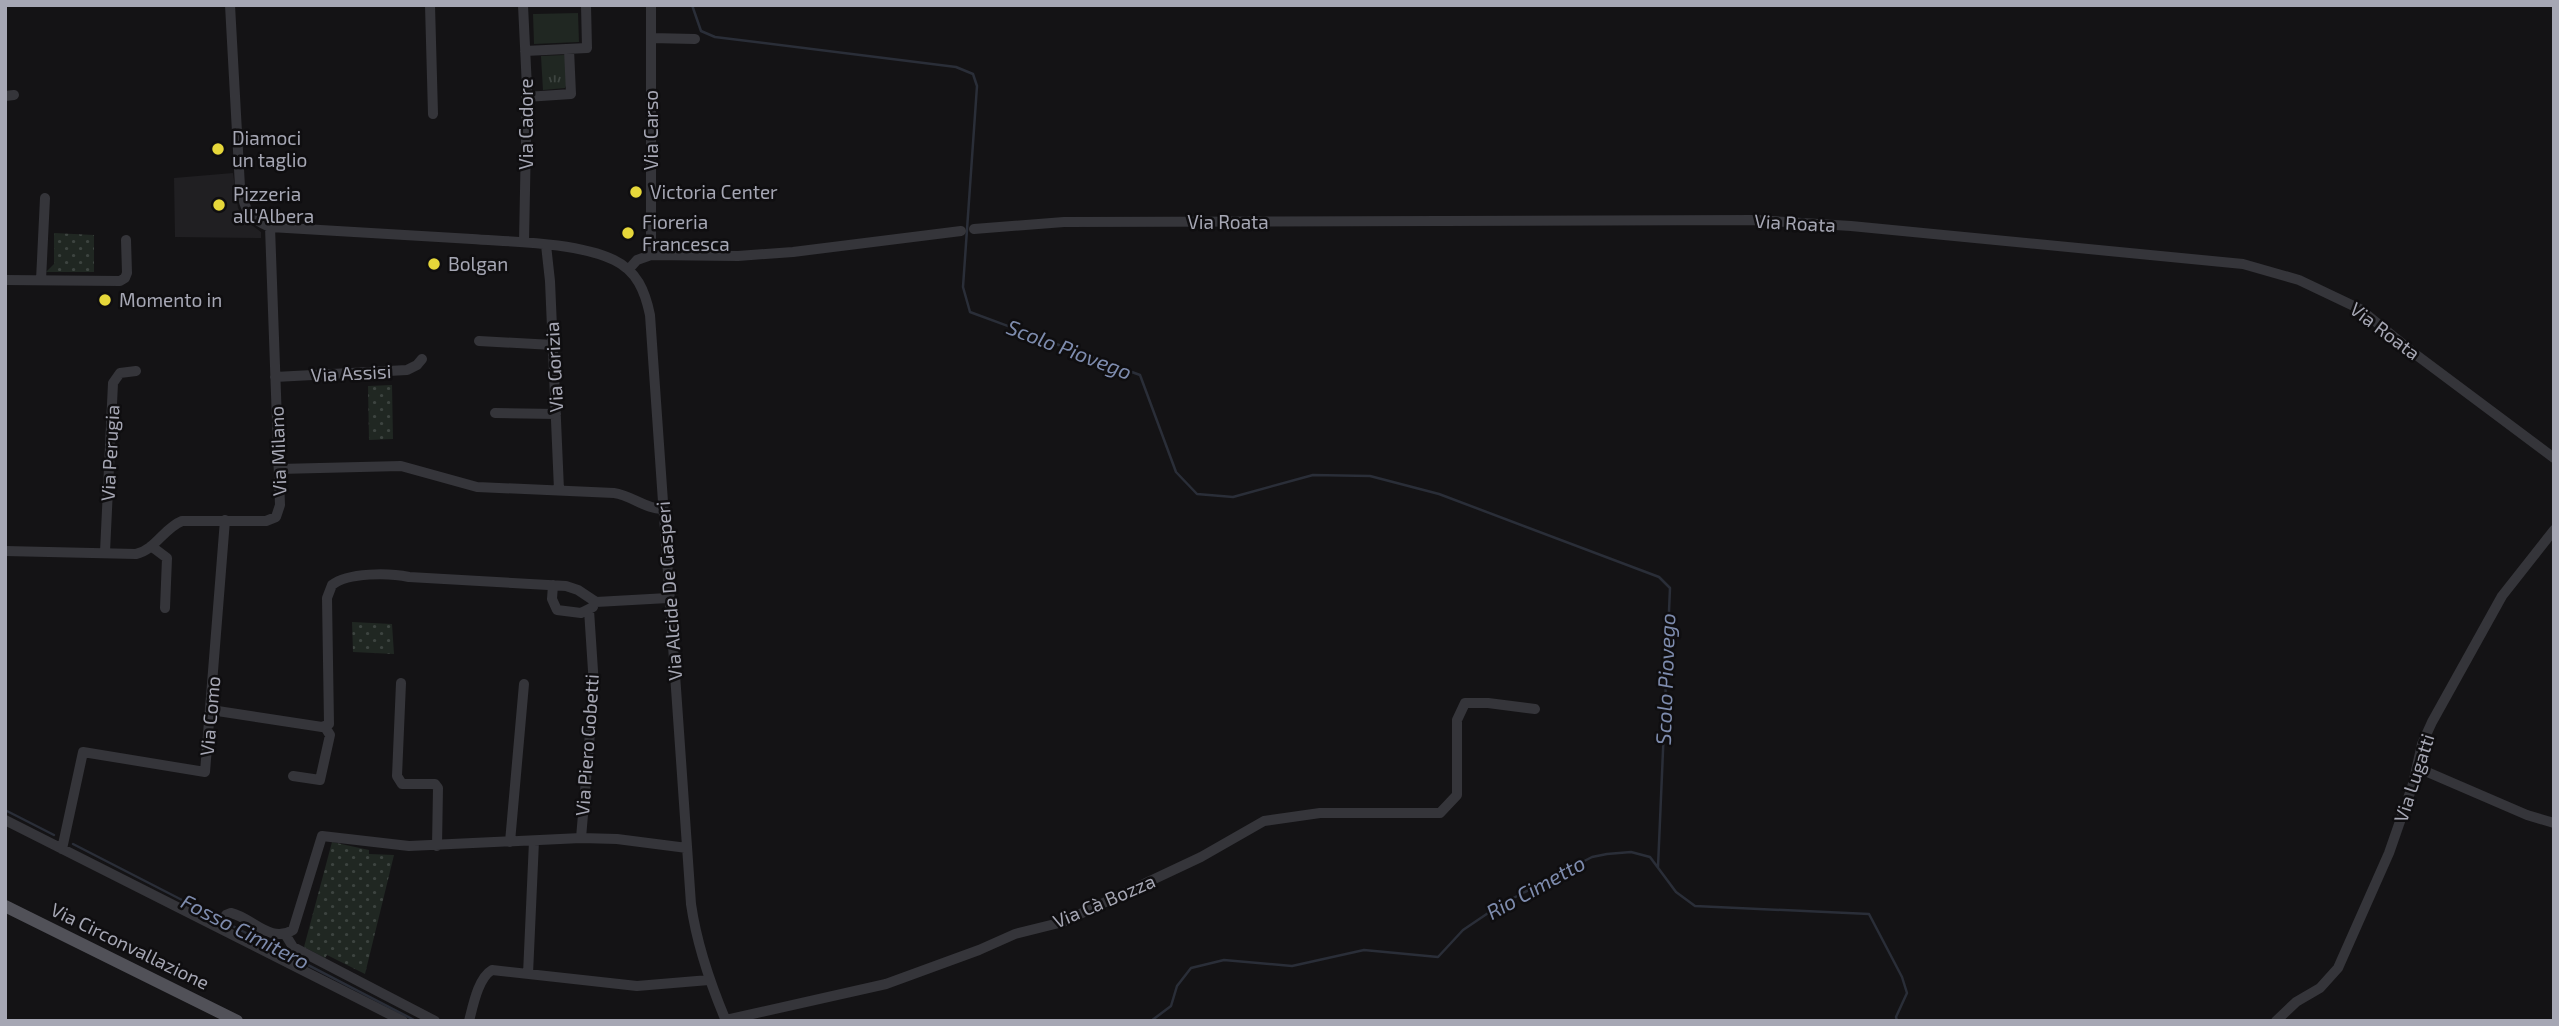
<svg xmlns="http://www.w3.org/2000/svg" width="2559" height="1026" viewBox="0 0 2559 1026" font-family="'Exo 2',sans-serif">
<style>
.built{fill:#201f22}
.grass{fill:url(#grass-tufts)}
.park{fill:url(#park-dots)}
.pitch{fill:#202722}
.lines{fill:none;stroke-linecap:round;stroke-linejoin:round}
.stream{stroke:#2a2e38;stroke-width:2.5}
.minor{stroke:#35353a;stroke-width:10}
.major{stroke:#515158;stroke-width:12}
.poi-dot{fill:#e6d73a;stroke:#0f0e10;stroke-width:2.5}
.labels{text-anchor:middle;stroke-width:5;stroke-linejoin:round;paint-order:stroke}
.street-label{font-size:19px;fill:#a6a7b4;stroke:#0f0e10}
.poi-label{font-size:19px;fill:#a6a7b4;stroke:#0f0e10;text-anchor:start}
.water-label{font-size:21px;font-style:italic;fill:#7e8cae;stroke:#0f0e10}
</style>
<defs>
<pattern id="grass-tufts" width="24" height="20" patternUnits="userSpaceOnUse" patternTransform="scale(1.75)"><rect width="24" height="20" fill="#202722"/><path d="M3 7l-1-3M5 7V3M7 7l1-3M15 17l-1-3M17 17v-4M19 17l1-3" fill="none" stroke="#3d4440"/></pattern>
<pattern id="park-dots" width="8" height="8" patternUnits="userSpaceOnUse" patternTransform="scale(1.75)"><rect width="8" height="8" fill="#202722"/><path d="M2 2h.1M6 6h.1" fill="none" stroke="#3d4440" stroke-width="1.8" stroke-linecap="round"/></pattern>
</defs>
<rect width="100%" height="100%" fill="#141315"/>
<path class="built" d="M233,173L238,208L245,220L261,232V238L175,237L174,178Z"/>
<path class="grass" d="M565,55L567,83L565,88L543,90L541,56Z"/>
<path class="park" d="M54,233L94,235V272H46L54,264Z
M392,385L393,439L369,440L368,386Z
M352,622L392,624L394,654L353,652Z
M332,842L369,850V854L394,855L365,974L327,955L325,958L304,947Z"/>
<path class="pitch" d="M578,13L579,42L534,44L533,14Z"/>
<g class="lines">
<path class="stream" d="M692,5L701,31L715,37L956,67L973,74L977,86L963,287L970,312L1140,375L1176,472L1197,494L1233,497L1313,475L1370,476L1439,494L1659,577L1670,588L1658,867
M5,810L54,835
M73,844L219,919
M225,922L416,1021
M1151,1021L1171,1006L1177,986L1191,968L1224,960L1292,966L1364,950L1438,957L1463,930L1500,905L1592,857L1607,854L1631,852L1650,857L1676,892L1695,906L1869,914L1902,977L1907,993L1896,1017L1897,1021"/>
<path class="minor" d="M230,5L240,187C245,210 248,218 270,227C337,231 405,235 472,239C513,242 576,242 614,260C637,271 645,291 650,315L691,904C697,946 710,983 726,1021
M430,5L433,114
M523,5L527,88L524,242
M651,5V255
M651,38L695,39
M525,51L587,48L586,5
M5,96L14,95
M526,97L571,94L569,49
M974,229L1064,222L1755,220L1851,226L2243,264L2299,280L2360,309L2415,354L2554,458
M546,245L550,281L559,490
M629,269L637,260L651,255L738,256L793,252L961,231
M5,280L120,281L125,278L127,273L126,240
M41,280L45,198
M479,341L553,345
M275,377L407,370L417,365L422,359
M495,413L556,414
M279,469L401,466L477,487L614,493C631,495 647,510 663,509
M151,546L167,558L165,608
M5,551L136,554C155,550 164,528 182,521H266L276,517L280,505L270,227
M105,552L113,383L120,373L136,371
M553,585L552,599L557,610L581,613L593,607
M401,683L397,776L402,784H435L438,788L437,846
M211,710L322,727L329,724L327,598L332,585C348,572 390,573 409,577L566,586L578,590L596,602L668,598
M2418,768L2527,815L2554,823
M293,776L320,780L330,735L325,727
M5,820L403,1021
M581,838L594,686L589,610
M510,842L524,684
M62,849L83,752L205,772L225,520
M218,925L226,915L231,913C253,918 270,944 293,930L322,836L409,846L581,838L617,839L687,848
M285,934L293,947L435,1021
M528,974L534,841
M726,1020L886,984L979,950L1015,934L1063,922L1201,857L1264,821L1320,813H1440L1457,795V720L1465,703H1488L1535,709
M469,1021C473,1006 478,978 492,970L637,986L709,980
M2276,1021L2296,1002L2320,988L2338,968L2389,853L2413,784L2422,744L2432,722L2502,596L2554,530"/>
<path class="major" d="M5,906L237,1021"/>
</g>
<g class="poi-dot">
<circle cx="218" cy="149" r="7"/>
<circle cx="636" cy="192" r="7"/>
<circle cx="219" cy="205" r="7"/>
<circle cx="628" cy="233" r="7"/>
<circle cx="434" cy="264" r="7"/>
<circle cx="105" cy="300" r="7"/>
</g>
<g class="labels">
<g class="street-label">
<text transform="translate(526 124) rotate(-90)" y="7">Via Cadore</text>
<text transform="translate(651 130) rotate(-90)" y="7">Via Carso</text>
<text x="1228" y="229">Via Roata</text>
<text transform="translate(1795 223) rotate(3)" y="7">Via Roata</text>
<text transform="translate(2385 331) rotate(37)" y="7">Via Roata</text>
<text transform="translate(554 367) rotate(-93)" y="7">Via Gorizia</text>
<text transform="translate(351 373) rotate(-3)" y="7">Via Assisi</text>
<text transform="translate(278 451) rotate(-92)" y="7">Via Milano</text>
<text transform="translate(110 453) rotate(-87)" y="7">Via Perugia</text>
<text transform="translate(669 591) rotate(-94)" y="7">Via Alcide De Gasperi</text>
<text transform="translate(210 716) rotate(-85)" y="7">Via Como</text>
<text transform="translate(587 745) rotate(-86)" y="7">Via Piero Gobetti</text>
<text transform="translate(2414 778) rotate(-72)" y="7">Via Lugatti</text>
<text transform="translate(1104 901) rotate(-23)" y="7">Via Cà Bozza</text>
<text transform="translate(130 946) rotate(26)" y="7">Via Circonvallazione</text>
</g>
<g class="poi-label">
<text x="232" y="145">Diamoci<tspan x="232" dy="22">un taglio</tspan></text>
<text x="650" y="199">Victoria Center</text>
<text x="233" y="201">Pizzeria<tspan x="233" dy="22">all'Albera</tspan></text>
<text x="642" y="229">Fioreria<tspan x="642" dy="22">Francesca</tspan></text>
<text x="448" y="271">Bolgan</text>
<text x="119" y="307">Momento in</text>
</g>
<g class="water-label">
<text transform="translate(1069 350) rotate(21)" y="7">Scolo Piovego</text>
<text transform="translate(1666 679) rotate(-88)" y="7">Scolo Piovego</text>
<text transform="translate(1536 888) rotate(-29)" y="7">Rio Cimetto</text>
<text transform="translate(245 932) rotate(27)" y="7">Fosso Cimitero</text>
</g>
</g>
<rect width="2559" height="1026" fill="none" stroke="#a6a7b4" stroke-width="14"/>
</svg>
